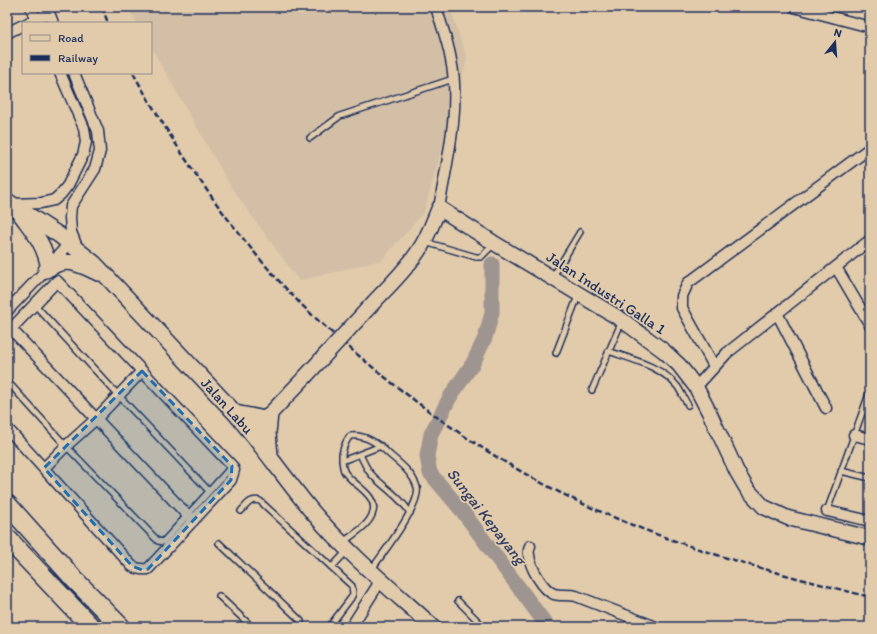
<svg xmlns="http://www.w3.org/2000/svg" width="877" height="634" viewBox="0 0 877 634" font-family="Itim,sans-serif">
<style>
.built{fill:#d2bfa5}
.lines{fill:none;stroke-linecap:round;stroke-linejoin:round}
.river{stroke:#9e9591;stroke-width:15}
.lane-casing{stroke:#1b2f5e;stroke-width:8}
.street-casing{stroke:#1b2f5e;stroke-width:13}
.secondary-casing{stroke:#1b2f5e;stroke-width:17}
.primary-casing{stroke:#1b2f5e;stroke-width:18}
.highway-casing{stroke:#1b2f5e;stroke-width:21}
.lane{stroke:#e1cbab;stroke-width:5}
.street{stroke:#e1cbab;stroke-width:10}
.secondary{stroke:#e1cbab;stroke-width:14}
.primary{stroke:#e1cbab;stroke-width:15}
.highway{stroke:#e1cbab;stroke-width:18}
.rail{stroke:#1b2f5e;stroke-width:2.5;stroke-dasharray:6 3;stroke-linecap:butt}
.secondary-bridge-casing{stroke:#1b2f5e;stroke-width:17;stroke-linecap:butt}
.secondary-bridge{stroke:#e1cbab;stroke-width:14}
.marked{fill:#1f6fb2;fill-opacity:0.2;stroke:#1f6fb2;stroke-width:3;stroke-dasharray:8 5;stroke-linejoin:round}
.labels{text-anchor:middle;stroke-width:3.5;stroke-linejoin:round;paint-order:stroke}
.street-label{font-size:15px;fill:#1b2f5e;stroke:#e1cbab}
.water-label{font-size:16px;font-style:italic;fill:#2f3e66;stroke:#e1cbab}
</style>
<rect width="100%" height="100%" fill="#e1cbab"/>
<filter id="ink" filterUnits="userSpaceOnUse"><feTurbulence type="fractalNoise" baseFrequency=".025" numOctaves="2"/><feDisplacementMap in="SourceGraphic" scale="8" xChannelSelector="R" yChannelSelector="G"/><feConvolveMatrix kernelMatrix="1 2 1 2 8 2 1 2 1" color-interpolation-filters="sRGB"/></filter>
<g filter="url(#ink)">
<path class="built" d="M128,7H450L467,59L424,212L382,260L299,281L231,187L151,47V23H137Z"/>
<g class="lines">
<path class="river" d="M492,264V313L485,338L473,363L450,397L431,434L427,456L430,473L463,512L548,627"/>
<g class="lane-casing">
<path id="lane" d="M310,138L340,116L453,79
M425,242L476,257H481L494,244
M552,278L580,232
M35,305L119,396L209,491
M608,351C631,359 661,366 677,386C681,391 684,399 688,405
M556,353L578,296
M7,381L66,446L158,541L163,542L232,466
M592,390L622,321
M360,454C363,461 366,468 371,474C384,488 400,496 410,513
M342,461L381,446
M841,471L870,478
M241,511C247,505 250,498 260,501L352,586L353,594L351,598L329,627
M827,511L870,391
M219,543L301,621L300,627
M342,543C352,535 367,527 372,515C381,495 351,485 344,471C342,466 342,460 342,455C343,448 345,442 350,436C365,434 380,445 390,455C401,464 413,474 417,487C422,504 382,554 372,569
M332,567L347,551
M219,596L252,627
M458,601L484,627"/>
</g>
<g class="street-casing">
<path id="street" d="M31,7L37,23
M47,7L53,23
M436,7C441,24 448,42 451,60C461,108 447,160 439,208
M794,7L870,27
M28,23L49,12
M7,33L23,25
M74,73L98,131L100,151L95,169L71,206L70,217L71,232L77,247
M12,204L41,203L54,200L61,194L68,185L83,155L86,142L84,128L60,73
M836,267L870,325
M7,311L49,267L69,243
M777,313L826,408
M714,366L682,308V296L688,283L870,148
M696,387L727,353L870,240
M7,428L132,566C137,569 141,570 148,569L231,480L234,470L232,466L57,281L11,329L193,521
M854,435L870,439
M44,468L66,446L97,418L142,371
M827,511L870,521
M530,546C529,549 528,552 529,555C530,567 543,590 554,594C560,596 569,594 576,596L656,627
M351,627L381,580"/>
</g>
<g class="secondary-casing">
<path id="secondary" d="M374,302C390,285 407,269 419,250C428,237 433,222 439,208L494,243L622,320L664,351L679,365L696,387L709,412L737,472L747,489L764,507L788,518L870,538
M252,433L305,377"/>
</g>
<g class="primary-casing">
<path id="primary" d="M7,201L59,235L94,263L235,413C261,444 284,477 310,509C347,553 391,589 433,627
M19,212C34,233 43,241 49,267
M46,270C50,268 56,264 61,263C73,260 87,268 98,273
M235,413L265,419
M270,414L268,433L270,456"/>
</g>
<g class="highway-casing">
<path id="highway" d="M7,504L75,580L121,627
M7,538L91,627"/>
</g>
<use href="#lane" class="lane"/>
<use href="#street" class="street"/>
<use href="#secondary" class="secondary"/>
<use href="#primary" class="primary"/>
<use href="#highway" class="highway"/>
<path class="rail" d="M102,7L108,23
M133,73C178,152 229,228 291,294C314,318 339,339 364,360C438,422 517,476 606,514C691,551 780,574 870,597"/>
<g class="secondary-bridge-casing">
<path id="secondary-bridge" d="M305,377L374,302"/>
</g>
<use href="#secondary-bridge" class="secondary-bridge"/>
</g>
</g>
<path class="marked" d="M142,371L232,466L231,480L148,569L142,570L132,566L44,468Z"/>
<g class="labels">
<g class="street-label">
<text transform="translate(606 293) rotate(33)" y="5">Jalan Industri Galla 1</text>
<text transform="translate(227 406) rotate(48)" y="5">Jalan Labu</text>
</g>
<g class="water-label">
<text transform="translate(487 516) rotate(52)" y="6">Sungai Kepayang</text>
</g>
</g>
<rect width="877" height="634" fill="none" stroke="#e1cbab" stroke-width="24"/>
<rect x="12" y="12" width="853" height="610" fill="none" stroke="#1b2f5e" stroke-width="1.5" filter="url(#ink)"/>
<rect x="22" y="22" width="130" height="52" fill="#e1cbab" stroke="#928d8c"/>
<rect x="30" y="35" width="20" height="6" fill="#e1cbab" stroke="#928d8c"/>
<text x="58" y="42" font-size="12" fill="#1b2f5e">Road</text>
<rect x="30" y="55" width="20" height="6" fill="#1b2f5e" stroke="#928d8c"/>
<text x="58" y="62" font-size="12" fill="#1b2f5e">Railway</text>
<g transform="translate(835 42) rotate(17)" stroke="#e1cbab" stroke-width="3" paint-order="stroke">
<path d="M0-3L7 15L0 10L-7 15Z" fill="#1b2f5e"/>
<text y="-6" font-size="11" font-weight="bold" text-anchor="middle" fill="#1b2f5e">N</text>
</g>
</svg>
